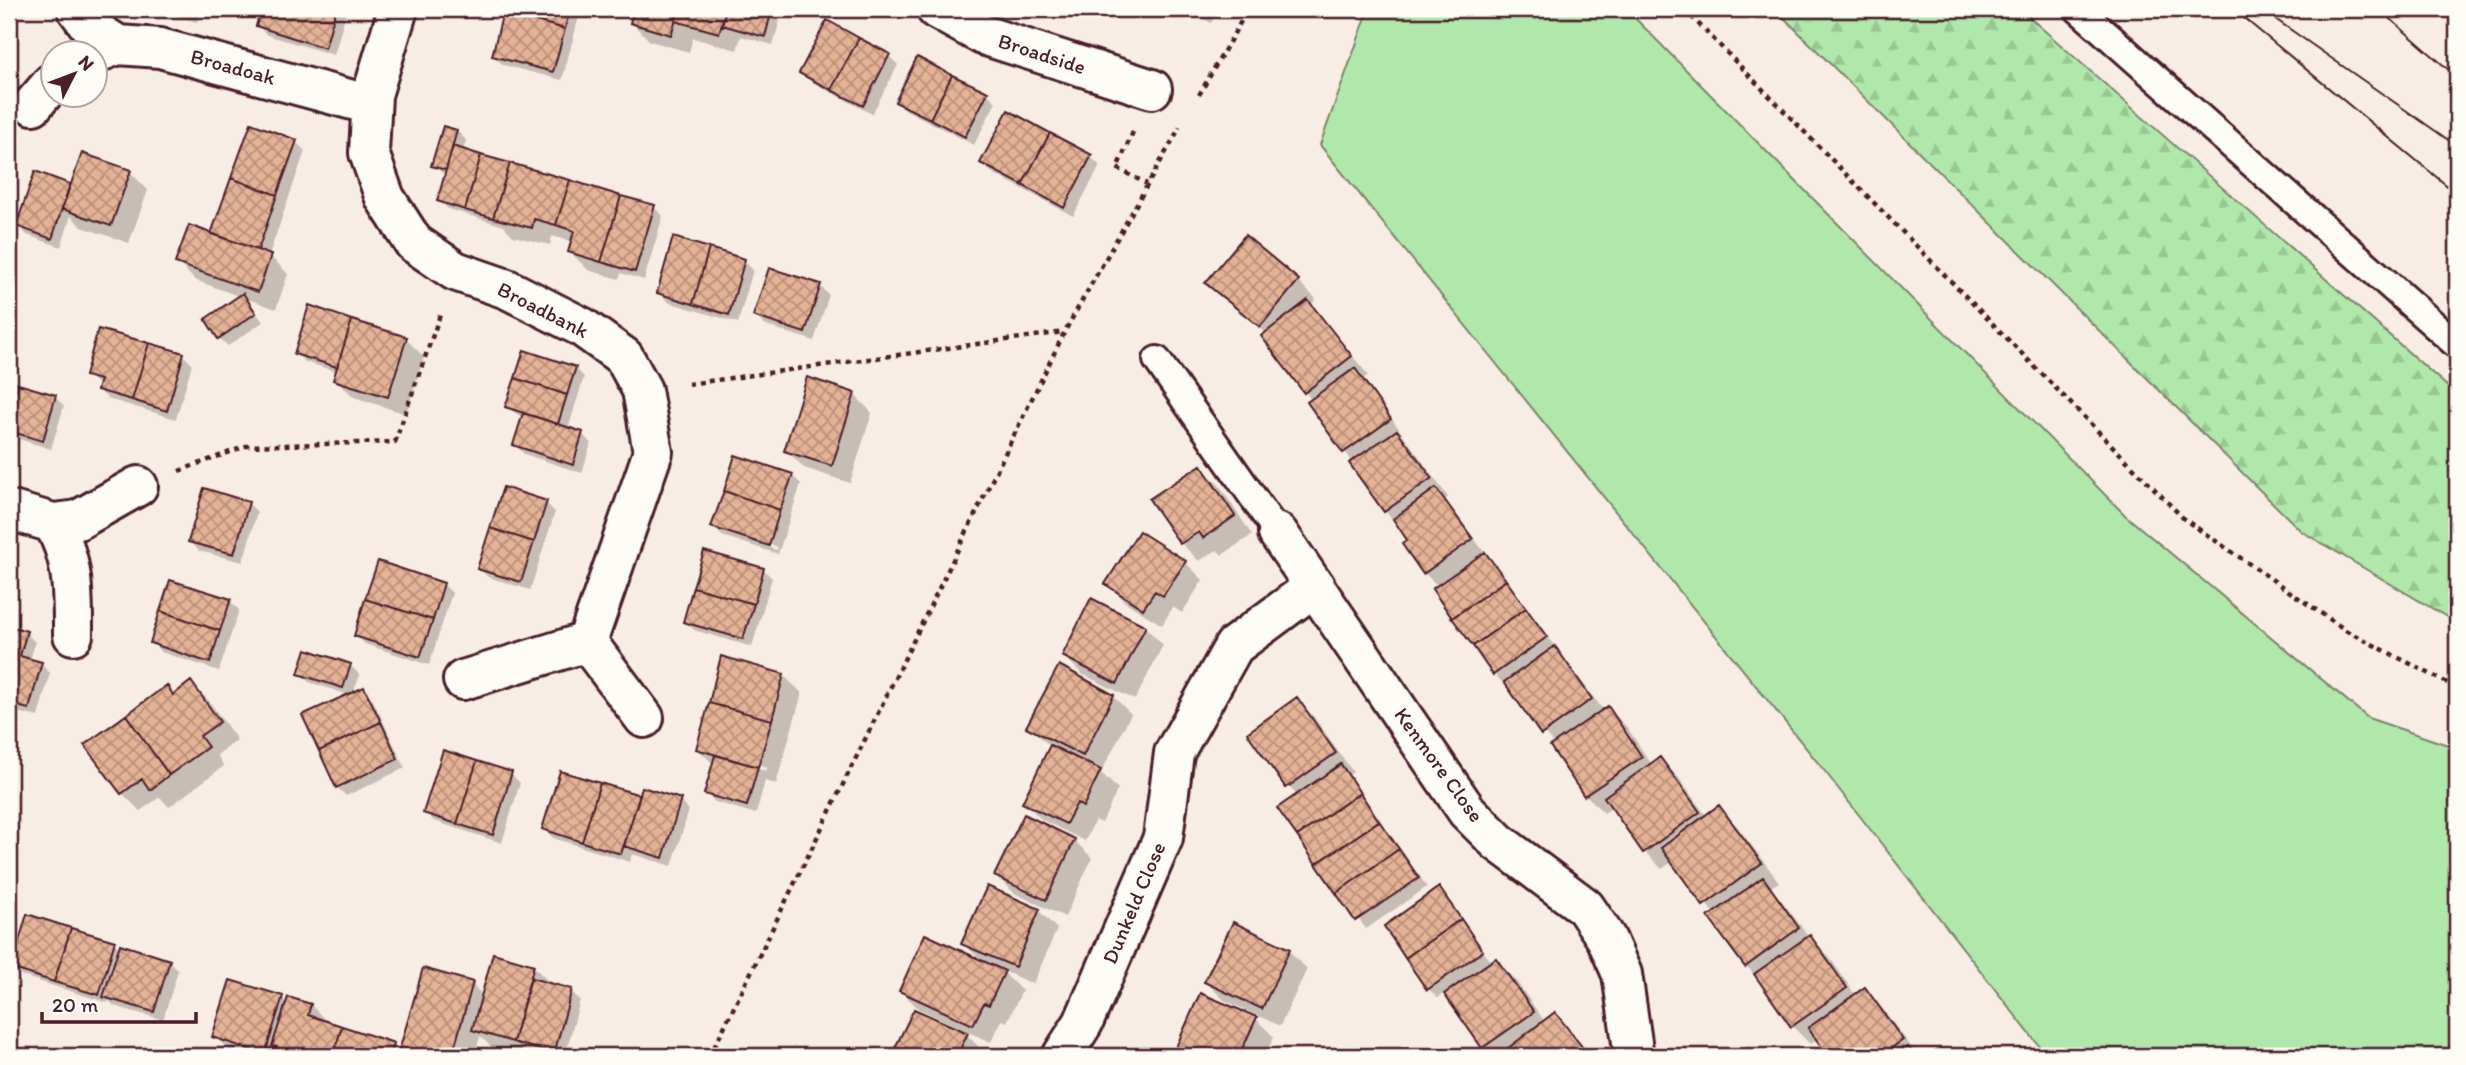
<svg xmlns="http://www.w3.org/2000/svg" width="2466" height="1065" viewBox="0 0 2466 1065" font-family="Itim,sans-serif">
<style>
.grass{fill:#b0e8ac;stroke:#7d846c;stroke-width:2}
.forest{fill:url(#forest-firs);stroke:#7d846c;stroke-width:2}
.shadow{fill:#0003;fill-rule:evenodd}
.building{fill:url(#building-cross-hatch);stroke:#4a1f2b;stroke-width:2}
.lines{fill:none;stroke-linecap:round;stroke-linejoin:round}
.lane-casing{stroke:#4a1f2b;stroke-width:32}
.street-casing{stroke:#4a1f2b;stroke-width:44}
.path{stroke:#4a1f2b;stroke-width:4.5;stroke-dasharray:5 5;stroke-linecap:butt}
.lane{stroke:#fdfcf7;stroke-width:26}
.street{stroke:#fdfcf7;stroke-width:38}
.tram{stroke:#4a1f2b;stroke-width:2}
.labels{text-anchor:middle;stroke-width:7;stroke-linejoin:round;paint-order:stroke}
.street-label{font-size:21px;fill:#4a1f2b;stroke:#fdfcf7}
</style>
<defs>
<pattern id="forest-firs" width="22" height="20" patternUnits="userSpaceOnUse" patternTransform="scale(1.75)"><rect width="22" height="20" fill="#b0e8ac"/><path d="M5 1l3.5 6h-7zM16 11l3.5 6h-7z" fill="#99c794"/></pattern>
<pattern id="building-cross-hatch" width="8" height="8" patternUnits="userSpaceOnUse" patternTransform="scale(1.75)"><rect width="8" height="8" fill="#e4b296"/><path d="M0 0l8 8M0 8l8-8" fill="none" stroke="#bb907b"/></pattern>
</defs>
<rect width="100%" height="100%" fill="#f8ede4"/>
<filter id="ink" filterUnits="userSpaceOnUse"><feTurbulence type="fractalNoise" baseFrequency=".0143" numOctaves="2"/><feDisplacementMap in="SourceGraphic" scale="14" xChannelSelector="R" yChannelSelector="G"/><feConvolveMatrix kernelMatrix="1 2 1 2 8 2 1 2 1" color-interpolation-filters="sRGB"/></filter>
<g filter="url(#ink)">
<path class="grass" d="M1369,9H1626L2126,516L2368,718L2457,748V1056H2047L1827,774L1320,145Z"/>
<path class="forest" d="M1775,9H2020L2457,395V623L2301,531Z"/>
<path class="shadow" d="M161,9H201L197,22L165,13Z
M263,9H347L334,55L267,35L258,26Z
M506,9H581L562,80L503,65L494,56Z
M636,9H783L773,45L741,36L737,50L693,38L689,52L650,41L632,23Z
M1185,9H1219L1211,23Z
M828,23L889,56L898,65L872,114L810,81L801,72Z
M987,93L996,102L974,145L906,110L897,101Z
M1009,113L1091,157L1100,166L1073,216L991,172L982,163Z
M457,131L466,140L463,151L654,207L663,216L644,280L621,273L619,279L588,270L570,252L573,242L552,236L550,245L513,236L504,226L448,209L439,200L446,176L433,165Z
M296,142L305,151L269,255L288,274L276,309L245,298L263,322L228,346L219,338L241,297L195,280L177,262L212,236Z
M130,172L148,190L129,243L82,227L71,216L61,247L27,235L18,226L69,185Z
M744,261L753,270L738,323L668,302L659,292Z
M9,266L13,270L9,282Z
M1298,281L1316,299L1311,305L1368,375L1363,379L1448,497L1445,500L1604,711L1608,708L1626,726L1652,765L1660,759L1678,777L1707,817L1719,808L1737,826L1779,882L1771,887L1810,938L1828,955L1856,996L1864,990L1882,1008L1918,1056H1830L1818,1039L1810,1044L1792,1026L1762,982L1746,966L1714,914L1673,861L1662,869L1644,851L1613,807L1604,813L1586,795L1554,745L1506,681L1503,683L1494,674L1439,587L1424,573L1410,540L1385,511L1267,334L1208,283Z
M820,286L829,295L814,341L764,325L755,316Z
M311,308L406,339L424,357L406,414L354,397L335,379L338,372L305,362L296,353Z
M183,355L192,364L176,419L108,399L99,390L100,386L87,375Z
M575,368L584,377L568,429L582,434L591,443L582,473L524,454L515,445L523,418L507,407Z
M9,383L55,397L64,406L51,449L9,436Z
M854,394L872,413L850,483L804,468L786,450Z
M1201,467L1219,485L1252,535L1222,555L1217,550L1199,561L1181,543L1152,499Z
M792,475L801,484L778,554L722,536L713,527ZM722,529L778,547L777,550L722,532Z
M248,503L257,512L243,562L199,551L190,542Z
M546,503L555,512L530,590L488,577L479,568Z
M1185,562L1203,580L1182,613L1173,607L1162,625L1125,602L1107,583Z
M763,569L772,578L752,647L694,630L685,621Z
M443,584L452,593L429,665L365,644L356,635Z
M230,601L239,610L219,671L161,652L152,642Z
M1145,627L1163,645L1135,700L1082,674L1064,656Z
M9,628L26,633L35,642L30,661L41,664L50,673L38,717L17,712L9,703L12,690H9Z
M307,652L351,666L360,675L353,693L363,689L372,698L405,768L346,796L337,787L349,695L309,682L300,673Z
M783,675L802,693L776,784L765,781L756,814L715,802L706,793L714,765L698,749ZM717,753L767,767L766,771L717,757Z
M191,683L209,701L237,740L217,755L224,766L169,807L160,797L140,811L122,793L167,688L175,695Z
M1113,696L1131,714L1101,773L1118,789L1102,823L1095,820L1085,841L1042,820L1024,802L1051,747L1028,726Z
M1296,699L1314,717L1353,772L1349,775L1427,887L1366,929L1280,808L1297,796L1249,733Z
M511,774L520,783L502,843L434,821L425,812Z
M641,798L680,801L689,810L672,866L632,854L630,862L553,838L544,829Z
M1074,840L1092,858L1065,917L1014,893L996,875Z
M1439,890L1492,963L1496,960L1514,978L1545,1022L1555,1014L1592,1056H1493L1445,992L1438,998L1429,989Z
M1039,911L1057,929L1033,984L1001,970L1022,991L1007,1022L1002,1020L991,1042L961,1029L985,1053L984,1056H893L914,1011L952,1028L954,1025L919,1009L901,991L983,962L963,943Z
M28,916L114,943L120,949L169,961L178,970L163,1020L114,1006L109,1000L108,1003L22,976L13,967Z
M1234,924L1289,951L1307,969L1280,1026L1224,1000L1206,982Z
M533,966L552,985L571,991L580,1000L565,1056L533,1053L532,1056H522L492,1048L480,1036L475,1056H237L214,1036L282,998L288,1004L311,1005L329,1024L393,1044L401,1052L424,970L472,984L483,996Z
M1256,1019L1274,1037L1265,1056L1175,1054Z"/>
<path class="building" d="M261,9H336L325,48L256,26Z
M504,9H570L565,29L503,12Z
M634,9H679L671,35L630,23Z
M679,9H726L719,33L675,21Z
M726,9H772L765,37L722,25Z
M503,12L565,29L553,72L492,56Z
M827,20L859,38L831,90L799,73Z
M859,38L890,54L863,106L831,90Z
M917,57L952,75L930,119L895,102Z
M952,75L988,92L965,137L930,119Z
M1008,110L1050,133L1022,185L980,163Z
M251,123L297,140L277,195L231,178Z
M443,126L457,130L446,170L431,166Z
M1050,133L1092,155L1064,208L1022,185Z
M453,146L481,155L465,210L437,201Z
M82,153L131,170L111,226L62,209Z
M481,155L510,163L493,218L465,210Z
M510,163L570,180L556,225L534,219L532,228L493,218Z
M35,171L70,184L52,239L16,226Z
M231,178L277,195L258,250L211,234Z
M570,180L621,196L601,262L568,252L574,231L556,225Z
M621,196L655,205L635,272L601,262Z
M189,225L271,255L258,292L175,263Z
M1245,235L1299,280L1260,327L1205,283Z
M673,237L709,248L693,304L657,293Z
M709,248L745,259L729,315L693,304Z
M769,268L821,284L805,333L753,316Z
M243,293L256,313L218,339L205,319Z
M1308,300L1352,356L1304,393L1261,336Z
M309,305L352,320L337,367L294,354Z
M352,320L407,337L388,397L333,380Z
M98,329L149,343L132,400L97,390L100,380L85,376Z
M149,343L184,353L167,411L132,400Z
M524,350L576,367L567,395L515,378Z
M1355,368L1391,419L1343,453L1307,402Z
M807,377L855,393L832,466L784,451Z
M515,378L567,395L558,424L505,407Z
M9,381L18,384L9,417Z
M18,384L56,395L43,441L9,431V417Z
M523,413L583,432L573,465L513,445Z
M1397,430L1432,478L1384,512L1349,463Z
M735,455L793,474L780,510L724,491Z
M1201,465L1235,516L1203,538L1199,532L1180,544L1149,499Z
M503,487L547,501L534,542L490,528Z
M204,488L249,502L234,554L188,542Z
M1436,488L1473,539L1423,574L1402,544L1407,540L1393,519Z
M724,491L780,510L769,546L711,527Z
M490,528L534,542L521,582L477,569Z
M1139,531L1186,561L1163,596L1155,591L1143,609L1105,584Z
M704,551L764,568L754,604L693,587Z
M1485,552L1506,580L1452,618L1432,589Z
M378,561L444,583L433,620L365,599Z
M170,580L231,599L220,631L160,611Z
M1506,580L1526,608L1473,646L1452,618Z
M693,587L754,604L743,639L683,622Z
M1091,598L1146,626L1117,684L1062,656Z
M365,599L433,620L420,657L354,636Z
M1526,608L1547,637L1493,675L1473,646Z
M160,611L220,631L210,663L150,643Z
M9,626L27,631L20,656L42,662L29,709L9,704L12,685L9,684Z
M1555,646L1592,699L1541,735L1504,682Z
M306,649L351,664L343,688L298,674Z
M721,656L784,674L772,720L709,703Z
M1059,665L1114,695L1083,756L1026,727Z
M191,681L220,722L200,736L208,747L169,775L126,715L167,685L173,695Z
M364,687L381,722L319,751L302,715Z
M1297,697L1336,753L1286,788L1247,733Z
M709,703L772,720L758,767L696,749Z
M1608,706L1642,757L1584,796L1550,746Z
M126,715L169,775L150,790L142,779L121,794L84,745Z
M381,722L398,759L336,788L319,751Z
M1050,745L1101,770L1083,807L1077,803L1066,824L1022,803Z
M443,750L477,761L457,824L423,813Z
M715,755L758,767L747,806L704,794Z
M1660,757L1700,812L1643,853L1604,797Z
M477,761L512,772L493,835L457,824Z
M1341,764L1360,793L1297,836L1277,808Z
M560,771L600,783L582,842L542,829Z
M600,783L640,795L621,854L582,842Z
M642,787L681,799L663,858L624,846Z
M1360,793L1379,821L1316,864L1297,836Z
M1719,805L1762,863L1703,906L1661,848Z
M1024,814L1075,839L1046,900L994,876Z
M1379,821L1399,849L1336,893L1316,864Z
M1399,849L1419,878L1355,921L1336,893Z
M1763,877L1799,928L1745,967L1708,917Z
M987,886L1040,909L1015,967L961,944Z
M1439,887L1461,919L1405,958L1384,926Z
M27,914L71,928L54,982L11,968Z
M1461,919L1483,951L1427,990L1405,958Z
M1233,922L1290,949L1262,1009L1204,982Z
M71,928L115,941L99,995L54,982Z
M925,934L1005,971L989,1005L984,1003L973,1025L899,991Z
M1810,935L1847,988L1791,1027L1754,974Z
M120,944L170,960L154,1012L103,997Z
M493,953L534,965L513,1042L472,1030Z
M1496,958L1534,1012L1482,1048L1444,994Z
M423,968L473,982L452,1056H418L399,1051Z
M531,978L572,989L554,1054L513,1042Z
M230,980L283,996L265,1054L212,1037Z
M1865,987L1903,1040L1880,1056H1828L1808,1028Z
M1200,993L1257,1017L1239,1056L1173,1054Z
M288,997L311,1004L308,1015L342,1026L333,1056H295L296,1053L272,1046Z
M914,1009L968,1033L957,1056H891Z
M1555,1012L1586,1052L1580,1056H1498Z
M342,1026L394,1043L390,1056H333Z
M1908,1047L1915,1056H1896Z"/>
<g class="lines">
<g class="lane-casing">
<path id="lane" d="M2078,9L2457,345
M1157,360L1278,533"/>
</g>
<g class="street-casing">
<path id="street" d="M77,9L91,28L118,45
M398,9L372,95L369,153L385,198L414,243L455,271L507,289L582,327L624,357L642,390L653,452L587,642
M936,9L983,35L1152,89
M94,54L118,45L160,48L371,105
M33,105L52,83
M9,510L53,523
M1278,533L1467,811L1498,842L1585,907L1606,938L1622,974L1634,1056
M73,635C73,594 74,559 53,523L78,520L138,486
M587,642L644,718
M463,680L587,642
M1062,1056L1083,1023L1163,838L1174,753L1234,646L1315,586"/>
</g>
<path class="path" d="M1684,9L2184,519L2347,631L2457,688
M1199,95L1248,9
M1133,132L1117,168L1147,184
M688,384L1064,332
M179,471L246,446L395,442L440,315
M710,1056L1065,331L1180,127"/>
<use href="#lane" class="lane"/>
<use href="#street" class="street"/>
<path class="tram" d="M2233,9L2457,194
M2261,9L2457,146
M2379,9L2457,77"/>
</g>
</g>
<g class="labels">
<g class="street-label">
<text transform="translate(1042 54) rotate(18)" y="7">Broadside</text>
<text transform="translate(233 67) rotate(15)" y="7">Broadoak</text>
<text transform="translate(543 310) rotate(27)" y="7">Broadbank</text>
<text transform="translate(1439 765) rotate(54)" y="7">Kenmore Close</text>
<text transform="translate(1134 903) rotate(-67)" y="7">Dunkeld Close</text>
</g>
</g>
<rect width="2466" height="1065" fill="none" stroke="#fdfcf7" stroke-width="35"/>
<rect x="18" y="18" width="2431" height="1030" fill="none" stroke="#4a1f2b" stroke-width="2.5" filter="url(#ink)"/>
<g transform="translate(74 74) rotate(48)"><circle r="33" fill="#fdfcf7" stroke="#b5a4a5" stroke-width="2"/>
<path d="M0-5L12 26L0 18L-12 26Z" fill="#4a1f2b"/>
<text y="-10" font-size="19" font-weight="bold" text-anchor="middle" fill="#4a1f2b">N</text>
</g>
<path d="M42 1012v10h154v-10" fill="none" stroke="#4a1f2b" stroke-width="3.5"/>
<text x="52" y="1012" font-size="21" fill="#4a1f2b" stroke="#fdfcf7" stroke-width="5" paint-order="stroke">20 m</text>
</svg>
